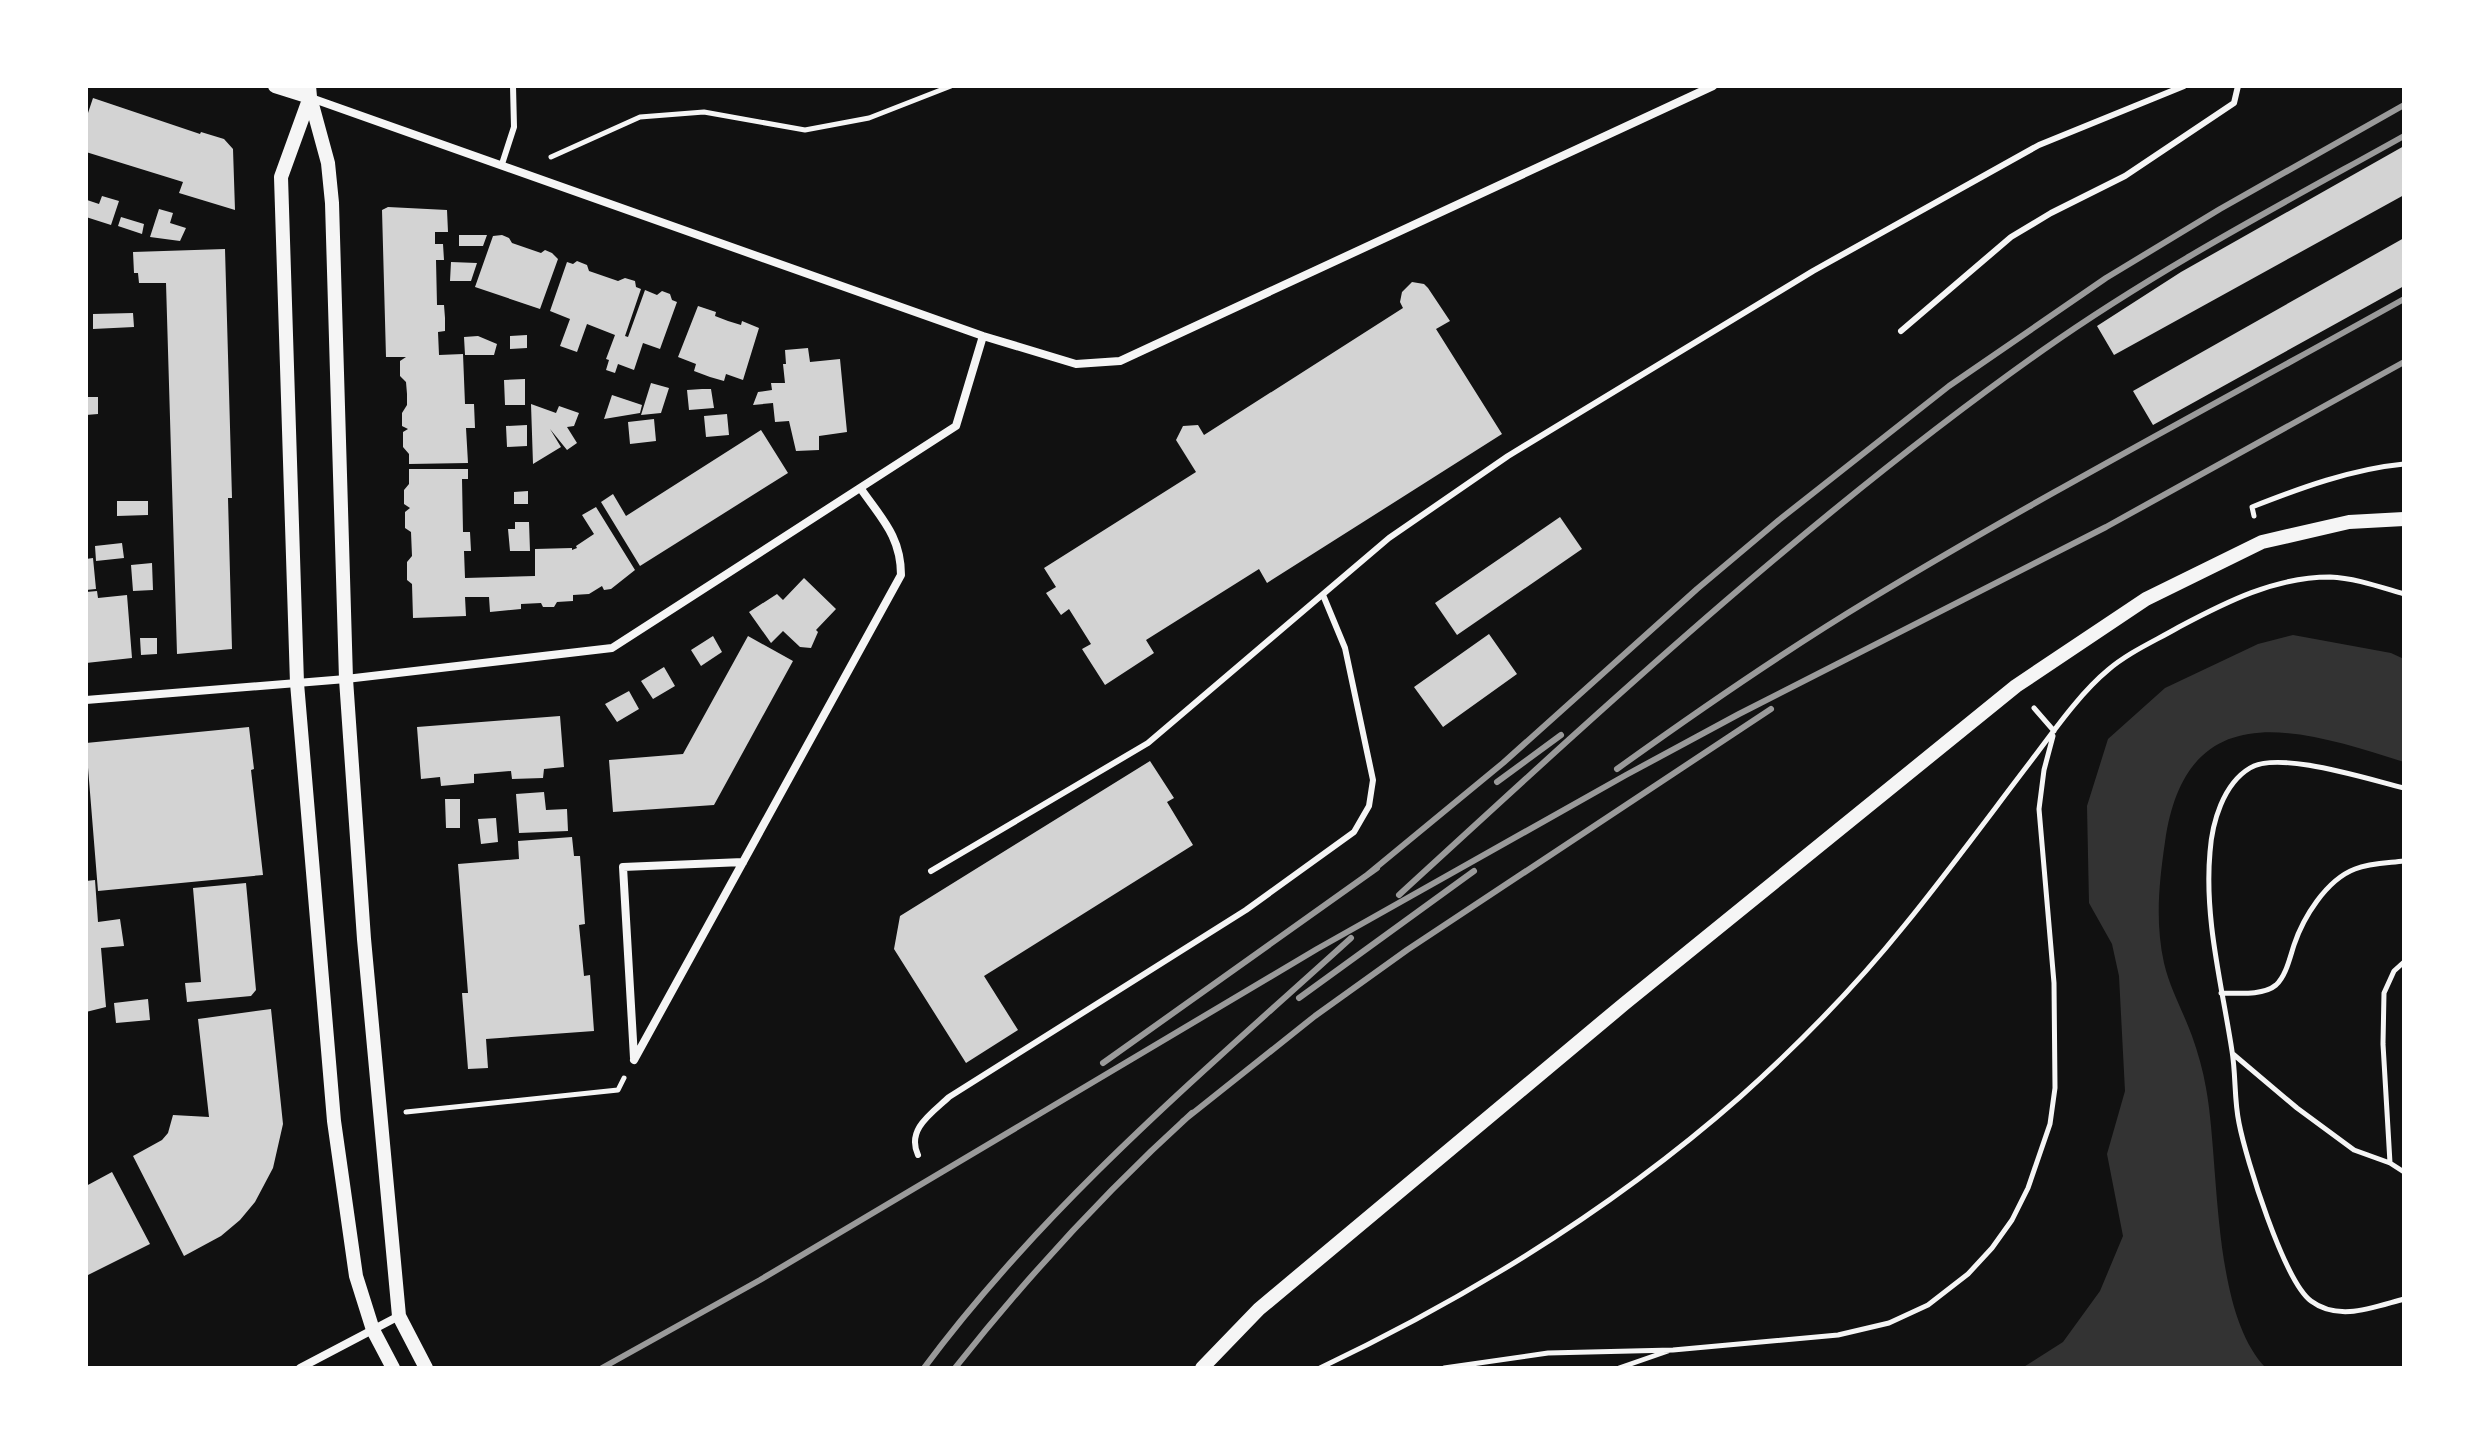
<svg xmlns="http://www.w3.org/2000/svg" width="2490" height="1454" viewBox="0 0 2490 1454" font-family="'Times New Roman',serif">
<style>
.water{fill:#333}
.building{fill:#d3d3d3}
.lines{fill:none;stroke-linecap:round;stroke-linejoin:round}
.path{stroke:#f5f5f5;stroke-width:5}
.service{stroke:#f5f5f5;stroke-width:6}
.minor{stroke:#f5f5f5;stroke-width:8}
.tertiary{stroke:#f5f5f5;stroke-width:14}
.rail{stroke:#9a9a9a;stroke-width:6}
</style>
<rect width="100%" height="100%" fill="#111"/>
<path class="water" d="M2293,635L2391,653L2404,659V762C2298,728 2186,693 2165,842C2159,883 2155,922 2164,963C2170,989 2183,1011 2192,1036C2198,1053 2203,1070 2206,1088C2220,1164 2211,1312 2266,1368H2022L2063,1342L2100,1291L2123,1236L2107,1154L2125,1091L2119,976L2112,944L2089,903L2087,806L2108,739L2165,688L2258,644Z"/>
<path class="building" d="M93,98L200,134L201,132L224,139L233,149L235,210L179,193L183,182L86,152V119Z
M2404,146V195L2114,355L2097,326L2181,272Z
M102,196L119,201L111,225L86,217L87,200L99,204Z
M388,207L447,210L448,232H435V244H443L444,260H436L437,305H444L445,318V331L438,332L439,355L463,354L465,404H474L475,428H466L468,463L409,464V454L403,447V432L408,429L402,426V413L407,405V394L406,382L400,376V361L406,357H386L382,210Z
M159,209L173,213L170,223L186,228L180,241L150,237Z
M121,217L144,224L142,234L118,226Z
M459,235H487L483,246H459Z
M502,235L509,238L512,243L541,253L545,250L552,253L558,259L540,309L475,287L493,236Z
M2404,238V286L2153,425L2133,391Z
M225,249L232,498H228L232,649L177,654L166,283H139L138,273H134L133,252Z
M577,261L587,265L589,271L618,281L625,278L635,281L636,287L641,289L625,336L628,337L645,290L657,295L662,291L670,294L672,300L677,302L660,349L643,343L634,370L618,364L615,373L606,370L609,360L606,359L615,335L587,324L577,352L560,346L570,319L550,311L567,262L573,264Z
M451,262L477,263L471,281H450Z
M1412,282L1424,284L1428,288L1450,321L1436,329L1502,434L1267,583L1259,569L1146,640L1154,653L1105,685L1082,649L1091,644L1069,609L1061,615L1046,593L1056,587L1044,568L1196,472L1176,440L1183,426L1198,425L1204,435L1403,308L1400,302L1402,292Z
M698,306L716,312L715,316L728,321L741,325L742,321L759,328L743,380L726,374L724,381L710,377L694,371L696,364L678,357Z
M133,313L134,327L93,329V314Z
M527,335V348L510,349V336Z
M478,336L497,344L494,355H465L464,337Z
M808,348L810,362L840,359L847,432L819,436V450L796,451L789,421L775,422L773,403L753,405L758,392L772,390L771,383H785L783,364H786L785,350Z
M525,379V405H505L504,380Z
M651,383L669,388L661,413L641,415Z
M702,389H711L714,408L689,410L687,390Z
M612,395L642,405L640,413L604,419Z
M86,397H98V414L86,415Z
M531,404L556,413L559,406L579,413L574,426L567,427L577,443L567,450L550,429L561,447L533,464Z
M727,414L729,435L706,437L704,416Z
M654,419L656,441L630,444L628,422Z
M527,425V446L507,447L506,426Z
M761,430L788,473L640,566L601,502L613,494L626,516Z
M409,469H468V479H462L463,532H470L471,551H464L465,578L535,576V549L572,548V550L577,548L576,546L594,534L582,515L596,507L635,570L611,589L604,590L602,586L589,594L573,595V601L557,602L554,607H543L541,603L521,604V609L490,612L489,597H465L466,616L413,618L412,584L407,580V562L412,556L411,532L405,528V512L410,508L404,504V490L409,484Z
M528,491V504H514V492Z
M117,501H148V515L117,516Z
M1560,517L1582,549L1457,635L1435,603Z
M515,522H529L530,551H510L508,529H515Z
M122,543L124,558L96,561L95,546Z
M93,558L96,589L86,590V559Z
M152,563L153,590L133,591L131,565Z
M804,578L836,609L816,630L818,632L811,648L800,647L783,631L771,643L749,612L777,594L783,600Z
M97,591L98,598L127,595L132,658L86,663V592Z
M1489,634L1517,674L1443,727L1414,687Z
M713,636L722,652L701,666L691,650Z
M748,636L793,661L714,805L613,812L609,760L683,754Z
M140,638H157V654L141,655Z
M664,667L675,686L653,699L641,681Z
M629,691L639,709L617,722L605,704Z
M560,716L564,767L544,769L543,778L512,779L511,771L474,774V783L441,786L440,777L421,779L417,727Z
M249,727L254,769L251,770L263,875L98,891L86,743Z
M1150,761L1174,798L1167,802L1193,845L984,976L1018,1030L966,1063L894,949L900,916Z
M544,792L546,810L567,809L568,831L519,833L516,794Z
M445,799H460V828H446Z
M496,818L498,842L481,844L478,819Z
M572,837L574,856H580L585,924L579,925L584,976L590,975L594,1031L486,1039L488,1068L468,1069L462,993H468L458,864L519,859L518,841Z
M95,880L98,922L120,919L124,946L101,948L106,1007L86,1012V881Z
M246,883L256,990L251,996L187,1002L185,983L201,982L193,888Z
M148,999L150,1020L116,1023L114,1003Z
M271,1009L283,1124L273,1168L255,1202L240,1220L221,1236L184,1256L133,1156L162,1140L168,1133L173,1115L209,1117L198,1019Z
M112,1172L150,1244L86,1276V1186Z"/>
<g class="lines">
<path class="path" d="M551,157L640,117L704,112L805,130L869,118L951,86
M2254,516L2252,507C2300,488 2352,469 2404,464
M2034,708L2054,731
M2404,788C2370,780 2279,750 2250,768C2223,784 2212,823 2210,852C2204,919 2222,985 2232,1051C2236,1075 2234,1100 2239,1123C2246,1159 2284,1281 2311,1301C2339,1322 2374,1307 2404,1299
M2404,962L2394,971L2384,993L2383,1044L2390,1163L2404,1172
M2221,993C2237,993 2263,996 2276,985C2286,976 2290,957 2294,945C2303,918 2326,880 2355,869C2370,863 2388,863 2404,861
M2233,1054L2297,1108L2354,1150L2390,1163
M406,1112L618,1090L624,1078
M1320,1368C1471,1296 1615,1207 1740,1097C1799,1044 1854,988 1904,926C1948,872 1989,816 2031,761C2053,732 2080,693 2108,670C2129,652 2155,641 2179,627C2226,602 2275,577 2330,577C2355,578 2380,587 2404,594
M1444,1368L1548,1353L1673,1350L1838,1335L1889,1323L1928,1305L1968,1274L1992,1248L2012,1220L2028,1188L2050,1124L2055,1088L2054,983L2039,809L2044,770L2053,736
M1619,1368L1668,1351"/>
<path class="service" d="M502,164L514,127L513,86
M1901,331L2011,237L2051,213L2125,176L2234,103L2238,86
M931,871L1148,743L1389,538L1508,456L1813,271L2039,145L2184,86
M918,1155C906,1129 932,1113 949,1097L1246,910L1354,832L1369,806L1373,780L1345,648L1323,595"/>
<path class="minor" d="M311,98L983,336L1076,364L1120,361L1713,86
M86,700L346,679L612,648L956,426L983,336
M634,1058L623,867L743,862
M634,1060L901,575C901,537 882,519 861,489
M300,1368L399,1316"/>
<path class="tertiary" d="M275,86L310,97
M309,86L310,97L328,163L332,203L346,679L364,939L399,1316L426,1368
M310,97L281,177L297,683L334,1121L356,1276L373,1330L393,1368
M1202,1368L1259,1309L1624,1004L2016,686L2146,599L2262,542L2349,522L2404,519"/>
<path class="rail" d="M1617,769C1699,710 1783,652 1869,600C2044,494 2225,399 2404,299
M1497,782L1561,735
M1367,875L1503,763L1697,589L1779,520L1949,386L2106,278L2220,209L2404,105
M1399,895C1606,705 1814,512 2043,350C2158,269 2282,204 2404,136
M1299,998L1474,871
M1103,1063L1377,868
M1183,1121L1315,1016L1407,950L1771,709
M602,1368L760,1280L1317,949L1626,775L1739,714L2106,527L2404,362
M924,1368C1046,1204 1201,1074 1351,938
M955,1368C1027,1277 1106,1191 1192,1113"/>
</g>
<rect width="2490" height="1454" fill="none" stroke="#ffffff" stroke-width="176"/>
</svg>
